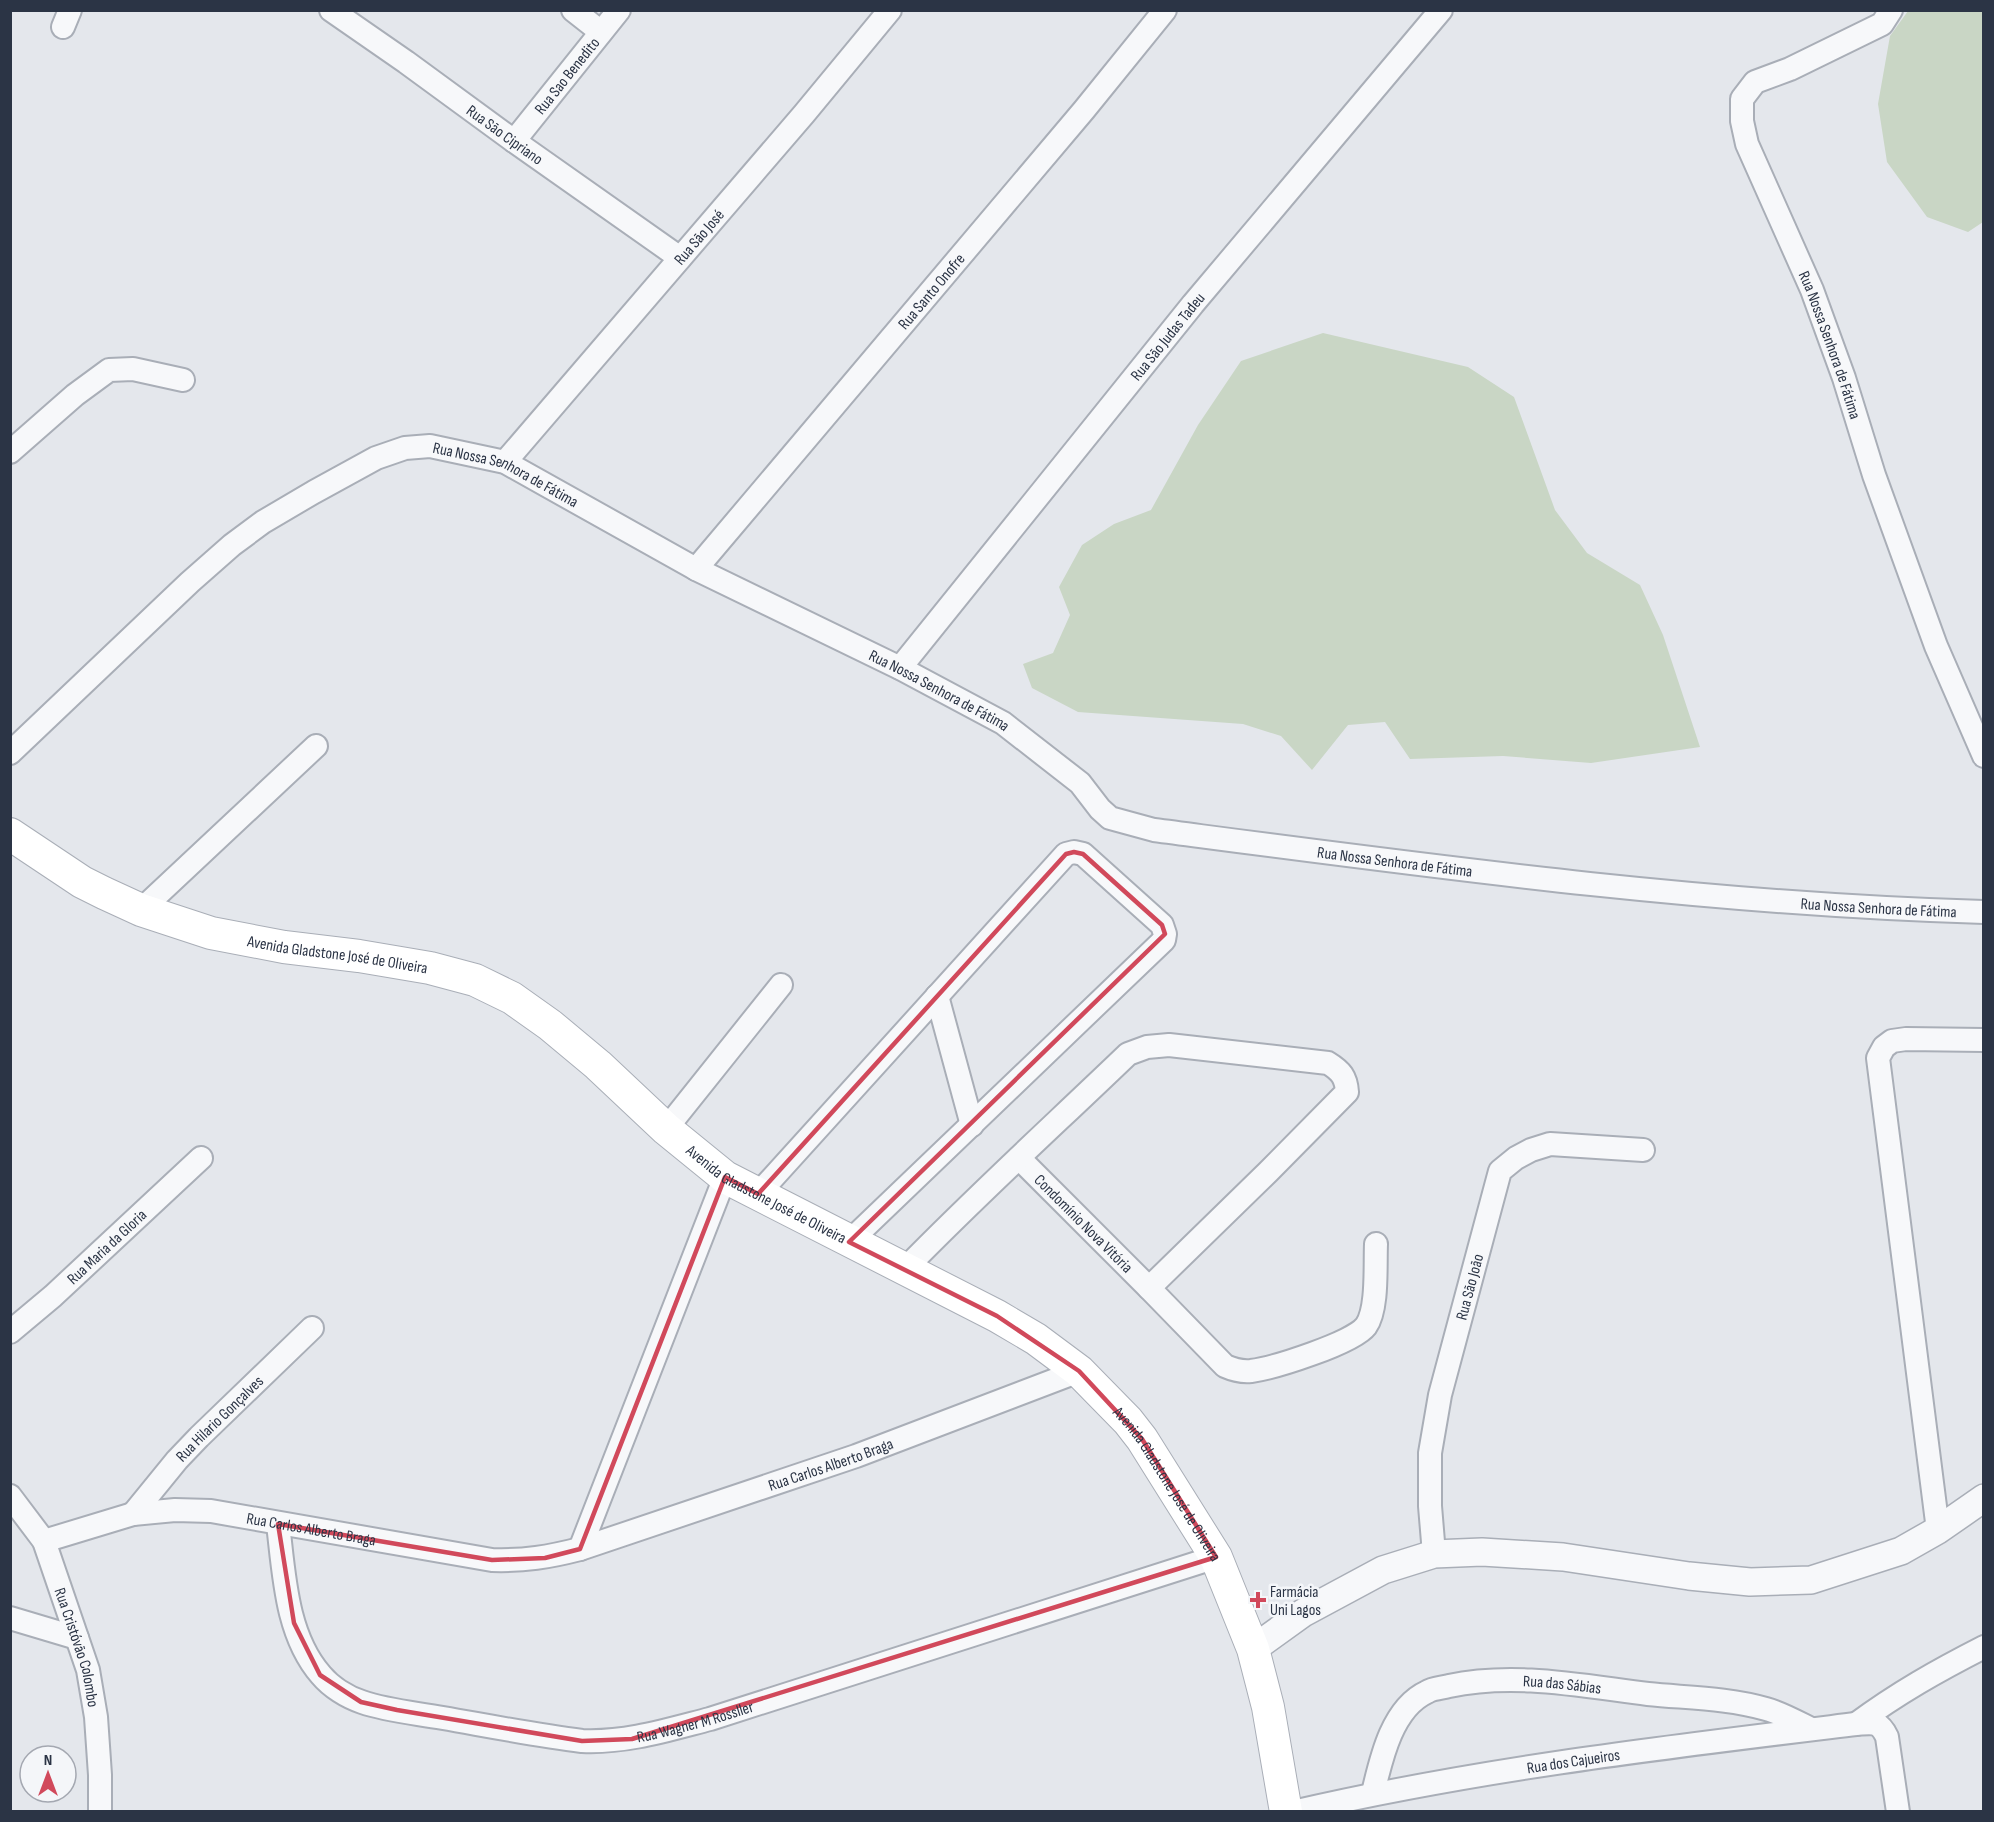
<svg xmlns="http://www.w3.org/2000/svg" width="1994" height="1822" viewBox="0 0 1994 1822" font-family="'Sofia Sans Condensed',sans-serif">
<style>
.green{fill:#c9d6c5}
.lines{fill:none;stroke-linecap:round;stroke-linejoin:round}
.minor-casing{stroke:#a9aeb7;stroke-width:26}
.tertiary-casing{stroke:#a9aeb7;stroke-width:30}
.secondary-casing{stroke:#a9aeb7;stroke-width:34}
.minor{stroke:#f7f8fa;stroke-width:22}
.tertiary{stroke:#f7f8fa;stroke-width:27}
.secondary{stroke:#fff;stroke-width:32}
.marked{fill:none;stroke:#d1495b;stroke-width:4.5;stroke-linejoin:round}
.poi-dot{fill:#d1495b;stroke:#f4f6f9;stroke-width:2}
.labels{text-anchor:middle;stroke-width:5;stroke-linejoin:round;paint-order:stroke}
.street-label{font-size:16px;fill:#2b3445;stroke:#f4f6f9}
.poi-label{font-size:16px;fill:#2b3445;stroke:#f4f6f9;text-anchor:start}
</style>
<rect width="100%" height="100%" fill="#e4e7ec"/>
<path class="green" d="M1908,11H1983V222L1968,232L1927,217L1887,162L1878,104L1890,36Z
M1323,333L1468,367L1514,397L1555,510L1587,553L1640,585L1663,635L1700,747L1591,763L1503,756L1410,759L1385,722L1348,725L1312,770L1281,736L1243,724L1078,712L1032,688L1023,664L1053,653L1070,615L1059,587L1082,545L1114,524L1151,510L1198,425L1241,361Z"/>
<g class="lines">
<g class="minor-casing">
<g id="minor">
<path id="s1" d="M331,10L406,62L514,141L680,258"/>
<path d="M573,10L601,32"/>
<path id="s2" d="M1891,10L1882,24L1790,69L1755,82L1742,99V121L1747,144L1812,290L1844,378L1874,475L1936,646L1984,756"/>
<path d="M63,27L70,10"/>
<path id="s3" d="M514,141L619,10"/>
<path d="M10,452L75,395L109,370L133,369L183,380"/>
<path id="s4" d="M505,462L804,114L890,10"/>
<path id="s5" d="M696,569L1084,110L1165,10"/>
<path id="s6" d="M900,668L1193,304L1441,10"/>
<path id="s7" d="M10,753L190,582L232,545L263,522L314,492L376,458L405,448L430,446L505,462L696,569L900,668L1003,723L1080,783L1100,809L1110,818L1154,830C1429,866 1705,904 1984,912"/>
<path d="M141,910L316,746"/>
<path d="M937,996L972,1125"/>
<path d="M666,1129L781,985"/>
<path id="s8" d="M1019,1158L1149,1288"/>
<path d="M758,1194L1066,854L1074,852L1083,854L1162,925L1165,934L1164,940L849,1242"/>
<path d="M905,1269C977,1195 1053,1126 1128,1054L1147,1047L1169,1045L1328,1063C1341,1071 1346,1077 1347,1092L1268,1172L1149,1288L1225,1366C1234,1370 1241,1372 1251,1371C1274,1368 1353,1343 1366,1326C1378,1309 1375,1266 1376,1244"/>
<path id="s9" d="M10,1332L53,1296L201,1158"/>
<path id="s10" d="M10,1496L44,1541L88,1670L96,1717L100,1775V1812"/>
<path id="s11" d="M133,1514L177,1460L199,1437L312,1328"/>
<path id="s12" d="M278,1524C284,1574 286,1635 321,1675C331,1687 347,1697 362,1702C388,1711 416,1713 443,1718C489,1726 535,1735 582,1741C626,1743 667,1730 710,1719L1216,1557"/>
<path d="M1938,1530L1878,1058L1884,1047L1892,1041L1906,1039L1984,1040"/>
<path id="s13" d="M44,1541L133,1514L175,1510L211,1511L492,1560C524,1561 549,1557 580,1549L856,1456L1079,1371"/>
<path d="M580,1549L725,1177"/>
<path id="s14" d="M1434,1554L1430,1506V1453L1440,1395L1500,1171L1516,1158L1531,1150L1550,1144L1643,1150"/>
<path d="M10,1618L77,1638"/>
<path d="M1856,1724C1898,1693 1937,1671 1984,1647"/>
<path id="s15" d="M1373,1793C1381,1759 1392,1708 1427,1692C1433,1688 1442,1688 1449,1686C1515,1672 1582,1686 1648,1694C1688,1698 1728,1698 1766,1709C1781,1713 1797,1722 1811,1729"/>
<path id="s16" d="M1293,1812C1478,1769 1667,1747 1856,1724C1872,1723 1879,1720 1887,1737L1898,1812"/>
</g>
</g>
<g class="tertiary-casing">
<path id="tertiary" d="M1253,1649L1303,1613L1383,1570L1434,1554L1482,1552L1563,1557L1689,1576L1750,1582L1811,1580L1901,1551L1938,1530L1984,1498"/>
</g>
<g class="secondary-casing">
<g id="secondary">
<path id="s17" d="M10,834L82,882L104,893L141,910L211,933L284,947L359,956L430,968L475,980L512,998L550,1025L598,1065L666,1129L725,1177L997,1316L1036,1339L1079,1371L1128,1421L1142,1439L1216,1557L1253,1649L1268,1707L1286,1812"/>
</g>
</g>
<use href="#minor" class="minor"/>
<use href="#tertiary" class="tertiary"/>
<use href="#secondary" class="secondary"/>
</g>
<path class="marked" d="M1074,852L1083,854L1162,925L1165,934L849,1242L997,1316L1079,1371L1142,1439L1216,1557L632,1739L582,1741L397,1710L361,1702L320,1675L294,1623L278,1524L492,1560L545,1558L580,1549L725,1177L758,1194L1066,854Z"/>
<path class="poi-dot" d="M1255 1591h6v6h6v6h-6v6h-6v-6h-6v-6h6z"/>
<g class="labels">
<g class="street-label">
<text dy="6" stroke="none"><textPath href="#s3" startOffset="84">Rua Sao Benedito</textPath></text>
<text dy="6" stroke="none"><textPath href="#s1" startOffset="214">Rua São Cipriano</textPath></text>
<text dy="6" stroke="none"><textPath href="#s4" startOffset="297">Rua São José</textPath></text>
<text dy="6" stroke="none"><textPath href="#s5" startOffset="364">Rua Santo Onofre</textPath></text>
<text dy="6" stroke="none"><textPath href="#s6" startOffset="426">Rua São Judas Tadeu</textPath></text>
<text dy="6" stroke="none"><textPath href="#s2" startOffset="441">Rua Nossa Senhora de Fátima</textPath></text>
<text dy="6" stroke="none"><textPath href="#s7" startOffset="610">Rua Nossa Senhora de Fátima</textPath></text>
<text dy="6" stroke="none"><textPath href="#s7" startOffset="1096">Rua Nossa Senhora de Fátima</textPath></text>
<text dy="6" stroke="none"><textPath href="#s7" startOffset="1600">Rua Nossa Senhora de Fátima</textPath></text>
<text dy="6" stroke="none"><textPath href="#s7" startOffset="2086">Rua Nossa Senhora de Fátima</textPath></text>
<text dy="6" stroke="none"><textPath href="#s17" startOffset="354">Avenida Gladstone José de Oliveira</textPath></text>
<text dy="6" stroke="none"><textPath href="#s17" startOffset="858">Avenida Gladstone José de Oliveira</textPath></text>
<text dy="6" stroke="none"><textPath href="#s8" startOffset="92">Condomínio Nova Vitória</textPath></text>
<text dy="6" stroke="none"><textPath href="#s9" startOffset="129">Rua Maria da Gloria</textPath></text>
<text dy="6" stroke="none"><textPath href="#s14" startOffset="272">Rua São João</textPath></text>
<text dy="6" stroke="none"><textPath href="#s11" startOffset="129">Rua Hilario Gonçalves</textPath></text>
<text dy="6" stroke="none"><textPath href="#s13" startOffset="810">Rua Carlos Alberto Braga</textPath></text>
<text dy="6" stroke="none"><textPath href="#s17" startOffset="1362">Avenida Gladstone José de Oliveira</textPath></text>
<text dy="6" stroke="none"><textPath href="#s13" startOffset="273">Rua Carlos Alberto Braga</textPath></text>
<text dy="6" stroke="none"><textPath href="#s10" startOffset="168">Rua Cristóvão Colombo</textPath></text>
<text dy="6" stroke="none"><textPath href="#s15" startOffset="255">Rua das Sábias</textPath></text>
<text dy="6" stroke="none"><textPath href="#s12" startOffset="548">Rua Wagner M Rossller</textPath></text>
<text dy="6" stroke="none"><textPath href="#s16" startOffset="285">Rua dos Cajueiros</textPath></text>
</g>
<g class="poi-label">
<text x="1270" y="1597">Farmácia<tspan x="1270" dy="18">Uni Lagos</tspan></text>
</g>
</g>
<rect width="1994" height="1822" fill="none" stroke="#2b3445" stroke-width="24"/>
<g transform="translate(48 1774)"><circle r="28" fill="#f4f6f9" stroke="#a4a8b1" stroke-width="1.5"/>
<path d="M0-4.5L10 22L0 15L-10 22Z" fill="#d1495b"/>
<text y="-9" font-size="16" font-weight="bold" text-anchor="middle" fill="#2b3445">N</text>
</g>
</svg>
